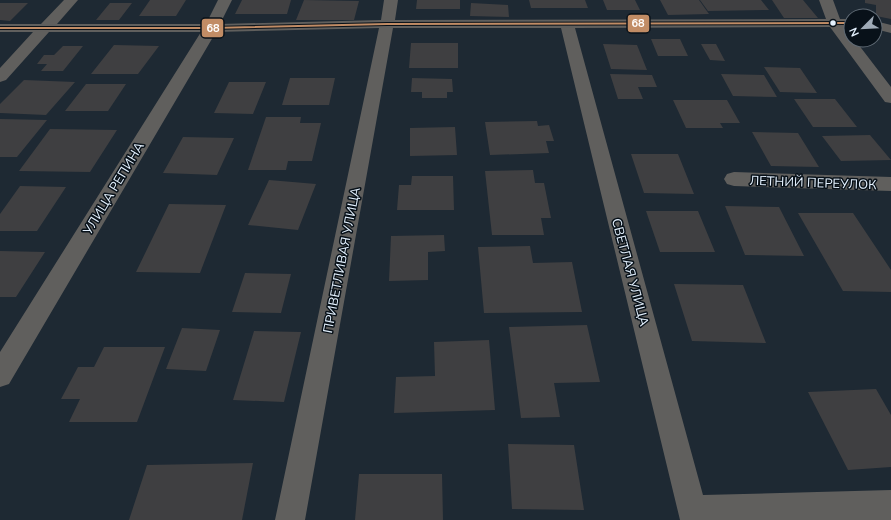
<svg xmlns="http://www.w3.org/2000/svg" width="891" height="520" viewBox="0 0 891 520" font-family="'Nunito Sans',sans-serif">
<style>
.building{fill:#3f3f41}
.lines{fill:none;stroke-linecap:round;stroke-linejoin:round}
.minor{fill:#605f5d;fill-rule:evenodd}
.bus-1-casing{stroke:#081119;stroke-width:4}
.bus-1{stroke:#c18c65;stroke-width:2}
.bus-dot{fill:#e4f1fe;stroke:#081119;stroke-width:1.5}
.labels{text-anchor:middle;stroke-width:3;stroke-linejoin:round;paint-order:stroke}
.street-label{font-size:13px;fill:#e4f1fe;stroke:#081119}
.line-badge{stroke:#081119;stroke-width:1.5}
.badge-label{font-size:11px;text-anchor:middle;font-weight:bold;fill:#fff}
</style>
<rect width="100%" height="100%" fill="#1e2933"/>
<path class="building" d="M150,0H186L176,16H139Z
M242,0H291L287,14H235Z
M304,0L359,1L354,20H296Z
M417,0H460V9H416Z
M529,0H585L588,8H531Z
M603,0H635L640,10H607Z
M660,0H699L709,14L668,15Z
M700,0H761L769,10L708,11Z
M772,0H803L818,18H784Z
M865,0H891V19L876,16V5L865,3Z
M0,3H28L10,21L0,20Z
M110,3H132L119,20H96Z
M471,3L508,5L509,17L470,16Z
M651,39H680L688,56H658Z
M411,43H458V68H409Z
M603,44L637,45L647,70L611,69Z
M701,44H716L725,61L710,60Z
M114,45L159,46L138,74H91Z
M63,46H83L63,71H41L47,64H37L44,55H54Z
M764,67L800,68L817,93L780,92Z
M610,74L652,75L657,87H638L643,99H618Z
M721,74L764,75L777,97L733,96Z
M290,78H335L329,105H282Z
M412,78L452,79L453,92H447V98H422V92H411Z
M24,80L75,82L46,115L0,113V104Z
M229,82H266L253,114L214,113Z
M86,84H126L108,111H65Z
M794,99H835L857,127H813Z
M673,100H727L740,123H720L723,128H686Z
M266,117H301L300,123H321L312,161H288L286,170H248Z
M0,119L47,120L17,157H0Z
M537,121L538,126L549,125L554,141H546L549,153L490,155L485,122Z
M455,127L457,155L410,156V128Z
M50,129L117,130L90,172L19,171Z
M752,132L798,133L819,167L771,166Z
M870,135L891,160L841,161L822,136Z
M183,137L234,138L217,175L163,173Z
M631,154H678L694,194L644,193Z
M533,170L535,183H544L551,218H541L544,235H492L485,171Z
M412,176H453L454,210H397L399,185H411Z
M269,180L316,184L298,230L248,225Z
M20,186L66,187L37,231H0V214Z
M169,204L226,205L200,273L136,272Z
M725,206L779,207L804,256L745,255Z
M646,211H698L715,252H660Z
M798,213H853L891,270V292L843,291Z
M444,235L445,251L428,252V280L389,281L391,236Z
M530,246L533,263L572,262L582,312L484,313L478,247Z
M0,251L45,252L16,297H0Z
M245,273L291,274L281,313L232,312Z
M674,284L743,285L766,343L692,341Z
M587,325L600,382L554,383L560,417L521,418L509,327Z
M182,328L220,330L206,371L166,369Z
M254,331L301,332L284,402L233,400Z
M489,340L495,410L394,413L396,377L435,376L434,342Z
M104,347H165L137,422H69L80,399H61L78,367H94Z
M876,389L891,415V467L848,470L808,392Z
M508,444L574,445L584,510L512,509Z
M253,463L242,520H129L147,465Z
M359,474H442L443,520H355Z"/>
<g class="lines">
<path class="minor" d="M64,0H78L57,24H206L218,0H232L220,24L381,20L384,0H398L395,20L826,19L819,0H833L840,19H851V27H845L851,35V40H855L891,87V103L885,102L830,27L575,28L703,495L891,490V520H680L561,28H393L305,520H275L379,28L216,32L9,384L0,387V352L201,32H49L6,80L0,82V68L33,32H0V24H41Z
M875,21L891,25V33L875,29Z
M734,172L891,177V191L734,186L727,184L724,179L727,174Z"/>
<g class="bus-1-casing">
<path id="bus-1" d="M0,28H211L387,24L851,23"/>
</g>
<use href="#bus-1" class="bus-1"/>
</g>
<circle class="bus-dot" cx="833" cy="23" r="3.5"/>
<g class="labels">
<g class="street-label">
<text transform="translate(813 182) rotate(2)" y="5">ЛЕТНИЙ ПЕРЕУЛОК</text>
<text transform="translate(113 188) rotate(-59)" y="5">УЛИЦА РЕПИНА</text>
<text transform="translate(341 260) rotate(-79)" y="5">ПРИВЕТЛИВАЯ УЛИЦА</text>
<text transform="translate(631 272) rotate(75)" y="5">СВЕТЛАЯ УЛИЦА</text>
</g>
</g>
<g class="line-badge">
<rect x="627" y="14" width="23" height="19" rx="4" fill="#c18c65"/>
<rect x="201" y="18" width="23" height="20" rx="4" fill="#c18c65"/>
</g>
<g class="badge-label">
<text x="638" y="27">68</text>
<text x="213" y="32">68</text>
</g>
<g transform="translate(863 28) rotate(246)"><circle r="19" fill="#081119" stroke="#606b75"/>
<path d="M0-3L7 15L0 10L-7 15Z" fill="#9fabb7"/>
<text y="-6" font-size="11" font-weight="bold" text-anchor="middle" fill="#e4f1fe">N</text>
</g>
</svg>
